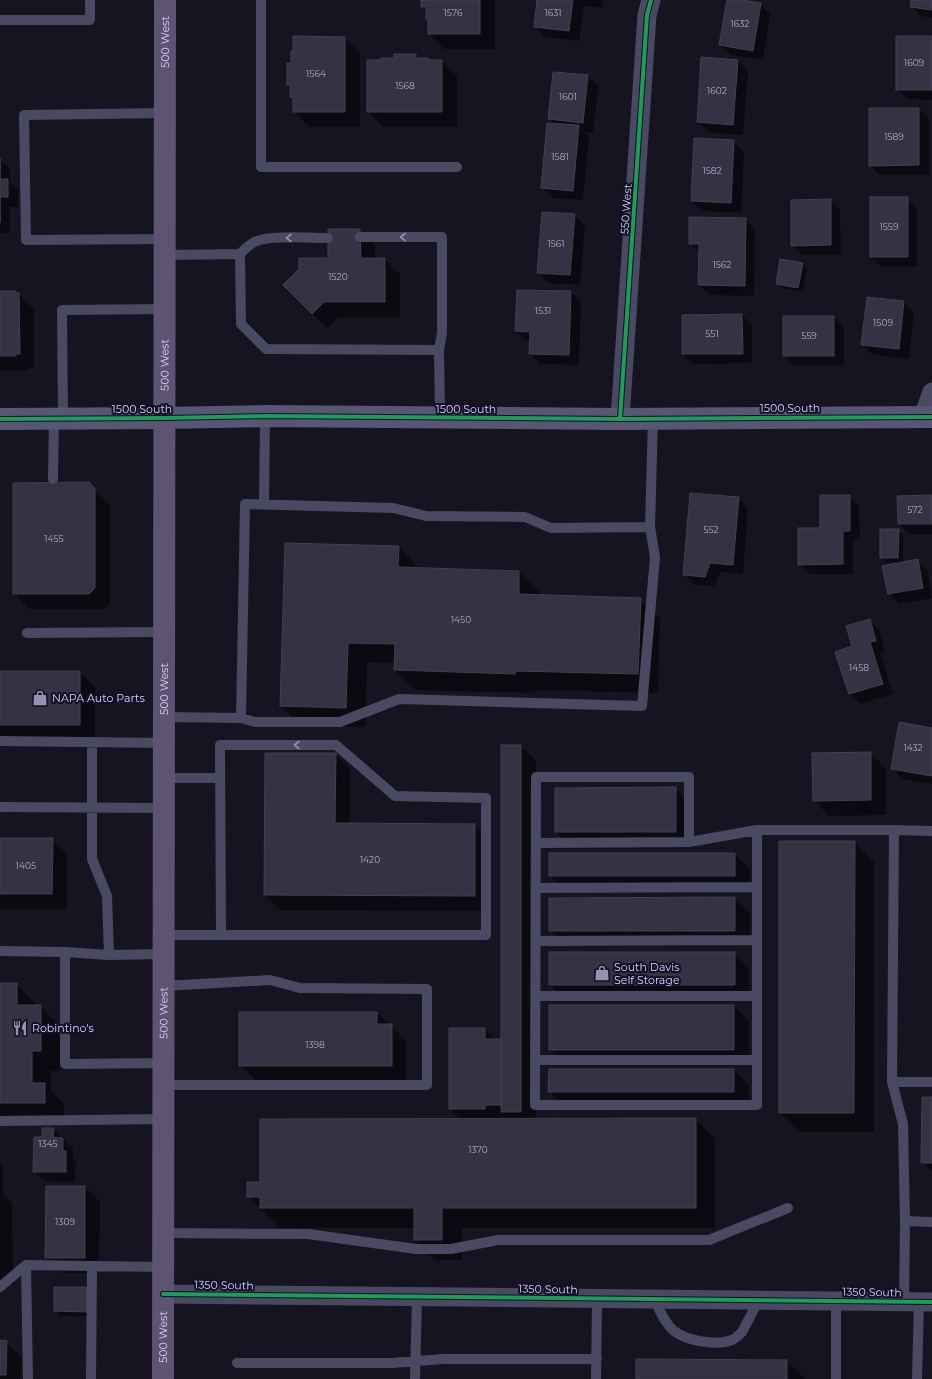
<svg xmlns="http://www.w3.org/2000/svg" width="932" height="1379" viewBox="0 0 932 1379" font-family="Montserrat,sans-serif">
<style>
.shadow{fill:#0007}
.building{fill:#343243;stroke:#433f54}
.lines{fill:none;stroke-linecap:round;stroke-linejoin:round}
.lane{stroke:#4a4962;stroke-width:10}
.street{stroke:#4a4962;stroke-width:19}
.secondary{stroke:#575674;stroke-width:22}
.primary{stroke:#5e5373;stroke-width:22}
.cycleway-casing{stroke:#130f26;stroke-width:6}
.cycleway{stroke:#1a9f57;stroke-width:4}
.oneway{stroke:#928eb0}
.labels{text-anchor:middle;stroke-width:4;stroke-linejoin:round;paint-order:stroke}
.number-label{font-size:9px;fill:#b0acd0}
.street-label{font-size:11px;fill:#d9d4ff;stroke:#130f26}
.poi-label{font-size:11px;fill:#d9d4ff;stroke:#130f26;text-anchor:start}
</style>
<rect width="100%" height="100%" fill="#161421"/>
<path class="shadow" d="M422,0H495V49H444L429,34V21L427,19V12L422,7Z
M538,0H604L603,8L584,6L579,41L545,37L535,26Z
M728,0H736L760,4L770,14L763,60L731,55L720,45Z
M912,0H932V18L921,16L911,6Z
M294,37L345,38L360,53V127H309L294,111V99L291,97V88L288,85L294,52Z
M932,37V100L907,99L897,89Z
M416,55L420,59H428L430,61H442L457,76V127H384L368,112L395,59Z
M738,61L748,71L743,135L708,132L698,122Z
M587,76L598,86L593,133L584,132L589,136L583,200L552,198L542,187L555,124L550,119Z
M919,109L929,119V175H880L870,165Z
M733,141L744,152L741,213L702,211L692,201Z
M0,159L10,169V182L18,190V207H10V233H0Z
M907,198L917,209V267H882L871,257Z
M830,200L840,210L841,255H803L792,245Z
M574,215L585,226L580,285L549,283L538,273Z
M745,219L755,229L754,296L710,295L699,285L700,253L690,244Z
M329,230H360L375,245V259H384L400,274V317H339L327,328L284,285L329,259Z
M802,264L807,269L803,292L782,288L777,283Z
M0,292H14L19,294L34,309V368H30V370L0,371Z
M571,292L581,302L579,365L540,364L530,354V341H526L516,331Z
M904,302L914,313L909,359L873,355L862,345Z
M742,315L752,326V363L693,364L683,354Z
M784,317H834L844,328V365H794L784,355Z
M88,483L110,505V604L104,609H29L14,594Z
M849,496L859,506L860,540L853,541V574H809L799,564L821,529Z
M932,496V534H909L899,524Z
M738,498L748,508L743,574L720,572L715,586L694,585L684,574Z
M898,530L903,535V563L918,560L928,571L932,598L899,604L889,593L900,563L886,562L881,557Z
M399,547L418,567V569L519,572L539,592V596L640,599L660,619L658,693L535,690V693L415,690L395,670L396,663L367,662L365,727L301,726L281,706Z
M869,620L879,630L885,651L880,652L893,694L860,704L849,694L853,647Z
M0,672H80L95,687V740H0Z
M932,729V784L902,779L892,768Z
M521,746L536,761V1119H696L715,1139V1228H462V1260H435L415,1240V1228H280L248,1197L261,1183L460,1119L450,1109L485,1029L495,1040H502Z
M870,753L886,768V815L829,816L814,800Z
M335,754L350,769V824L475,825L490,840V911L280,910L265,895Z
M675,788L690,803V847H571L556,832Z
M0,839H52L67,854V909H0Z
M854,842L874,862V1132H799L780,1113Z
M735,854L750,869V891H566L550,876Z
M735,898L750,913V945L566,946L550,931Z
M734,953L749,968V1000H565L550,985Z
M0,984H16L36,1004V1006H40L60,1026V1071H51V1091L64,1103V1122H0Z
M734,1006L749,1022V1065H565L550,1050Z
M377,1013L406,1040V1080H255L240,1065Z
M734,1070L749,1086V1107H565L550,1092Z
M932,1098V1172L922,1162Z
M53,1129L73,1149V1159L76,1162L75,1182L45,1181L34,1171L43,1138Z
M0,1163L3,1166V1194L12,1203L13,1284H0Z
M85,1187L100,1202L99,1273H61L46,1257Z
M86,1288L91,1316H60L55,1311Z
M0,1341L6,1342L21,1357V1379H0Z
M787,1361L805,1379H637Z"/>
<path class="building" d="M421,0H480V34H428V19H426V7H421Z
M537,0H573L569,31L534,27Z
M727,0H742L761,3L753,51L719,45Z
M911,0H932V10L910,7Z
M293,36L345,37V112H293V97H290V85H287V63H291V51H293Z
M896,36H932V90H896Z
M394,54H416V58H428V60H442V112H367V60H381V58H394Z
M701,57L738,60L733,125L697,122Z
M553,72L588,75L583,123L548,119Z
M869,108H919V165L869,166Z
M547,123L579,125L573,191L541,188Z
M694,138L734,140L731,203L691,201Z
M0,158V179H8V197H0V223Z
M870,197H908V257H870Z
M831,199V245L791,246V200Z
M542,212L575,214L570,275L537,273Z
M689,217L746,218L745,286L698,285L699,244H689Z
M328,229H360L361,258H385V302H324L312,314L283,285L299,269V258H328Z
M780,259L803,263L798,288L776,284Z
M517,290L571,291L569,355L529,354L530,332L515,331Z
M0,291H15V293H19L20,354H16V356H0Z
M867,297L904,301L899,349L861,345Z
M742,314L743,354H682V315Z
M783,316H834V356H783Z
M89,482L95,489V588L89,594H13V483Z
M690,493L739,497L733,565L710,563L705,577L683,575Z
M820,495H850V531H843V564L798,565V528H820Z
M932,495V524H898L897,496Z
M880,529H899L898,558H880Z
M285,543L399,546L398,567L519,571V594L641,598L638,674L516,671L515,674L394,670L395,644L348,643L346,708L280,706Z
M918,559L923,588L888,594L882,566Z
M870,619L876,641L870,642L883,684L849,694L835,652L852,646L846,626Z
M0,671H80V725H0Z
M899,722L932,728V776L891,769Z
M501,745H521V1112H501Z
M871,752V800L813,801L812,753Z
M265,753H336L335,823L475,824V896L264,895Z
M676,787V832H555V788Z
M0,838H53L52,894H0Z
M779,841H855L854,1113H779Z
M549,853H735V876H549Z
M735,897V931H549V898Z
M549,952H735V985H549Z
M0,983H17V1005H41V1051H32V1083H45V1103H0Z
M549,1005H734V1050H549Z
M239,1012H377V1024H392V1066H239Z
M449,1028H485V1039H501V1105H485V1109H449Z
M549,1069H734V1092H548Z
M922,1097H932V1163H921Z
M696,1118V1208H442V1240H414V1208H260V1197H247V1182H260V1119Z
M42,1128H54L53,1137L63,1138V1151H66V1172H33L34,1137H42Z
M46,1186H85V1258H45Z
M54,1287H87V1312L54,1311Z
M0,1340L7,1341L6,1375H0Z
M636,1359L787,1360V1379H636Z"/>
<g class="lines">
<path class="lane" d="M261,0V167H457
M0,20H90V0
M165,113L24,115L26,240L165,239
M360,237H442V333L439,350L440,418
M328,238C311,238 271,235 257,241C250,243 245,249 240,254L241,324L266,349L439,350
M165,255L240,254
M63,419L62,310L165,309
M53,479L54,419
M264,504L265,416
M27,633L164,632
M164,717L241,718L245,504L393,508L426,516L525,517L551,528L650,527L653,418
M241,718L255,722H340L399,699L642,706L655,557L650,527
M0,741L164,743
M92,742V859L107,896L109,955
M164,778H220
M0,807L164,808
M689,842V777H536L535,1105H757V830
M536,843L689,842L757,830H894
M536,888L757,887
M164,935H486V798L395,796L336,745H220L221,935
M536,941L757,940
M0,951L65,952L109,955L164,954
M65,952V1064L164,1063
M164,986L270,980L300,988L427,989V1085H164
M536,996H757
M535,1060H757
M892,1082H932
M0,1121L163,1119
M905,1221L903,1124L892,1082L894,830L932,831
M163,1233L308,1234L416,1249H451L498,1240H709L788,1208
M26,1265L28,1379
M0,1287L26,1265L163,1267
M654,1299C660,1310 664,1323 674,1331C687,1341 717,1346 732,1340C736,1338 739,1335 742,1332L759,1300
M904,1302L905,1221L932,1222
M237,1363H392L443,1359H597
M91,1379L92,1266
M415,1379L417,1297
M596,1379L597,1299
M836,1379V1301
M917,1379L919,1302"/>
<path class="street" d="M923,417L932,392
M620,419L647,15L651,0
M163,1294L932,1302"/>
<path class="secondary" d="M0,419L164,418L265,416L620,419L932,417"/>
<path class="primary" id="s1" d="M163,1379L165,0"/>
<g class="cycleway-casing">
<path id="cycleway" d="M0,419L164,418L265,416L620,419L932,417
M620,419L647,15L651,0
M163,1294L932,1302"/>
</g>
<use href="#cycleway" class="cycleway"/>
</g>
<defs><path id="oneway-chevron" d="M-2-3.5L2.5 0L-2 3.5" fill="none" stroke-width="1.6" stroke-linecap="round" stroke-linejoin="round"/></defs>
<g class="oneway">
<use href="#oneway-chevron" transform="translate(403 237) rotate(180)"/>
<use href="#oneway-chevron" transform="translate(289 238) rotate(180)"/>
<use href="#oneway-chevron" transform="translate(297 745) rotate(-180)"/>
</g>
<defs>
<g id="shop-bare" transform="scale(1.2)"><path d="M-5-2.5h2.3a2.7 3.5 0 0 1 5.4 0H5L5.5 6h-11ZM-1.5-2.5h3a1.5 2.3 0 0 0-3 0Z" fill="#9591b1" stroke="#130f26" stroke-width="2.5" paint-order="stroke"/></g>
<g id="restaurant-bare" transform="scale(1.2)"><path d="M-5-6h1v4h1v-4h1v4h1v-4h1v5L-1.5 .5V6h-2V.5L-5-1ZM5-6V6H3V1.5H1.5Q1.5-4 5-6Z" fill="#9591b1" stroke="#130f26" stroke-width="2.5" paint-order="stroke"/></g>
</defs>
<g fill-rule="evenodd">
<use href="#shop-bare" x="40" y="698"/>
<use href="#shop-bare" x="602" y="973"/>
<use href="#restaurant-bare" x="20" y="1028"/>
</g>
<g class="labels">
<g class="number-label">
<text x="453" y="16">1576</text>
<text x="553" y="16">1631</text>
<text x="740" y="27">1632</text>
<text x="914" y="66">1609</text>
<text x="316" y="77">1564</text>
<text x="405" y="89">1568</text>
<text x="717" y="94">1602</text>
<text x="568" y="100">1601</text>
<text x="894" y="140">1589</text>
<text x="560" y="160">1581</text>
<text x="712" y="174">1582</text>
<text x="889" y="230">1559</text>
<text x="556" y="247">1561</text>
<text x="722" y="268">1562</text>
<text x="338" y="280">1520</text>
<text x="543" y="314">1531</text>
<text x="883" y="326">1509</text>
<text x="712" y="337">551</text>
<text x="809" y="339">559</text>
<text x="915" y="513">572</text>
<text x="711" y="533">552</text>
<text x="54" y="542">1455</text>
<text x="461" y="623">1450</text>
<text x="859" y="671">1458</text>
<text x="913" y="751">1432</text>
<text x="370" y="863">1420</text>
<text x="26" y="869">1405</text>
<text x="315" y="1048">1398</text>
<text x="48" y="1147">1345</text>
<text x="478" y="1153">1370</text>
<text x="65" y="1225">1309</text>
</g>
<g class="street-label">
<text dy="4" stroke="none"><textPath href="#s1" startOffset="1337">500 West</textPath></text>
<text transform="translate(626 209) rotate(-86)" y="4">550 West</text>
<text dy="4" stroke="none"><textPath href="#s1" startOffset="1014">500 West</textPath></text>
<text x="790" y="412">1500 South</text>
<text x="142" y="413">1500 South</text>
<text x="466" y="413">1500 South</text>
<text dy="4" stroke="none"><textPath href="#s1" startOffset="690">500 West</textPath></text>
<text dy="4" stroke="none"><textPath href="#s1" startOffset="366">500 West</textPath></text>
<text transform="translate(224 1285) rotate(1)" y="4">1350 South</text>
<text transform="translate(548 1289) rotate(1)" y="4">1350 South</text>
<text transform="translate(872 1292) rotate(1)" y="4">1350 South</text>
<text dy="4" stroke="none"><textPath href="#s1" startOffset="42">500 West</textPath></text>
</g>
<g class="poi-label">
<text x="52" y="702">NAPA Auto Parts</text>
<text x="614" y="971">South Davis<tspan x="614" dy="13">Self Storage</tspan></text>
<text x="32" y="1032">Robintino's</text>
</g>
</g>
</svg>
